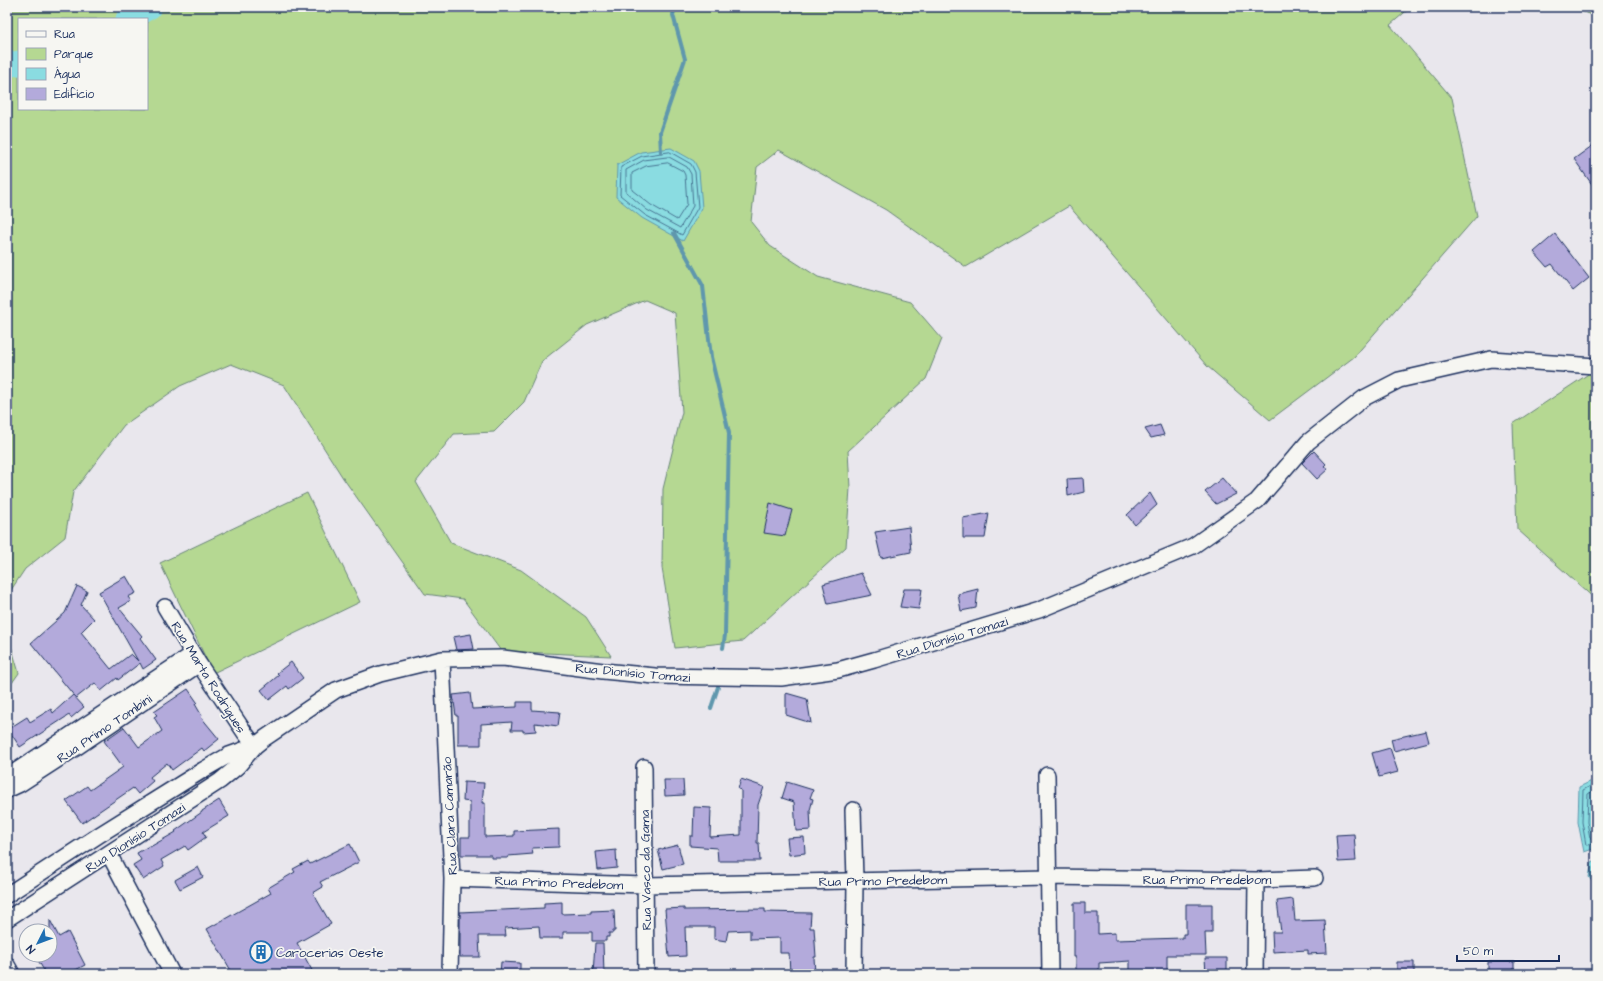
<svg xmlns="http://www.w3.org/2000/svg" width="1603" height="981" viewBox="0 0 1603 981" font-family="'Architects Daughter',sans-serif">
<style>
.green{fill:#b5d892;stroke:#688478;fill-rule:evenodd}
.water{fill:#8adce1;stroke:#5e97ad}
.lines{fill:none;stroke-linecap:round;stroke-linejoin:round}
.shore{stroke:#477492;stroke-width:1}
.stream{stroke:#5e97ad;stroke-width:4}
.river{stroke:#8adce1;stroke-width:25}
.building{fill:#b3aadb;stroke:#1b2f5e}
.minor-casing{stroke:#1b2f5e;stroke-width:18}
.minor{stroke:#f6f6f2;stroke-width:15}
.labels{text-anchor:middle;stroke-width:3.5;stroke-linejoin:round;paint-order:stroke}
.street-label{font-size:13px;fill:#1b2f5e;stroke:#f6f6f2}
.poi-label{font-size:13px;fill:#1b2f5e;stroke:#f6f6f2;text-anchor:start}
</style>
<rect width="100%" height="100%" fill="#e9e7ed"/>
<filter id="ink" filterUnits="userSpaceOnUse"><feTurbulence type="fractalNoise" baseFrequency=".025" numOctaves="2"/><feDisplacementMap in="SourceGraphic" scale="8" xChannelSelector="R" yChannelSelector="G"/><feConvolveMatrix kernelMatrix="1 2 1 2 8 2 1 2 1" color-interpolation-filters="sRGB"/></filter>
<g filter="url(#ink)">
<path class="green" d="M7,7H1411L1390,25L1452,98L1477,216L1354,357L1270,420L1207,366L1069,206L966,267L886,210L779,150L757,167L751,222L770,246L818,277L910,302L942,339L926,379L848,451L850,488L846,547L743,641L675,648L662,568L663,489L682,412L675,313L645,300L587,325L542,361L524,402L494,432L454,434L416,482L451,543L521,570L586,617L611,656L501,651L463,599L425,594L343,478L284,385L231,364L180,386L124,425L73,492L65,537L25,569L7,596ZM19,19H147V109H19Z
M1571,7H1596V17Z
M1596,369V600L1517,529L1513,424Z
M307,493L360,602L213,673L160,563Z
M7,632L19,673L7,690Z"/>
<path class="water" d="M671,148L694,161L699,171L702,208L683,241L642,218L616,197L617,165L641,152Z
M1596,779V848L1584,852L1578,822L1579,787Z
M1596,860V887L1589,877L1592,862Z"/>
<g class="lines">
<path class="shore" d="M670,152L691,164L695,172L698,207L682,235L645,215L620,195L621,167L642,156Z
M669,157L687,167L691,174L693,206L680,228L647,210L626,192V170L644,160Z
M668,163L683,171L685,175L687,204L677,220L651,205L632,190V173L646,166Z
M1596,783L1583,790L1582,822L1586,845L1596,844
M1596,789L1588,794L1587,822L1590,838L1596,839"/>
<path class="stream" d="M661,153L660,132L685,59L673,15L675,7
M674,233L703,286L711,357L729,433L725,635L723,648
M711,708L718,687"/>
<path class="river" d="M128,19L149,7
M7,65L19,63"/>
</g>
<path class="building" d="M1596,143V190L1574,159Z
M1555,234L1589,278L1573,291L1552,264L1547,267L1534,252Z
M1160,425L1164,435L1151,438L1145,429Z
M1314,451L1326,464L1324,466L1328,469L1317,479L1302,463Z
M1083,478L1084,492L1068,496L1067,479Z
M1222,478L1236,494L1216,504L1205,492Z
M1150,493L1157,505L1135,525L1127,515Z
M770,503L792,510L785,536L764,533Z
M989,513L985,538H963V518Z
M909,527L911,552L881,558L875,532Z
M861,573L872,595L828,604L823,584Z
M126,576L136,593L128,597L131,601L119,608L142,636L140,638L156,660L143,669L140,663L118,680L117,678L101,691L95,683L76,698L31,643L65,613L77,586L87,591L81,605L94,619L81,632L111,669L131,654L138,661L99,592Z
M904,589H922L919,609L900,607Z
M978,589L976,608L961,611L958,594Z
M471,634L474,649L456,650L453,637Z
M291,662L303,678L289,689L287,686L269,700L261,690L279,675L277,673Z
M188,689L197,702L195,704L202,716L201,717L219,739L204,751L202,748L172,770L167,763L150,777L153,781L138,794L133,788L82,823L66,801L87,786L90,790L123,767L104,741L124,727L139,747L162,731L154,717L157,715L154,712Z
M470,693L472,709L517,707V702H532V710L560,712L558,726L535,723L536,731L523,732V730H511L512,722L481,724V745H458V716H456L453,695Z
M786,693L807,699L811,723L786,715Z
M73,695L84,707L71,718L69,715L20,747L8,729L27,717L30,722L51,709L53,713Z
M1426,731L1429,742L1394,751L1391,739Z
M1390,748L1398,772L1379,777L1372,753Z
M741,779L764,787L758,805L757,843H759L760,861H718L717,848L690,846V836H693L694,807L711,808L710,837L741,835V790L738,789Z
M664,780H683L684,795L665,796Z
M464,782L484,783L482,803H485V837L514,836V831L559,829V847L532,848L533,854L508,856V858H491V855H461V837H470V802L463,801Z
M787,782L813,790L810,798L813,799L810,810L811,830L796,831L794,802L782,798Z
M219,800L229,816L203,832L206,837L188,850L185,846L161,860L164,866L143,880L133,865L141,860L137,853L149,846L150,847L176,832L175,831L202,812V811Z
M1354,834L1356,861L1338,862L1336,835Z
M804,837L805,853L789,855L787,838Z
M350,844L359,862L320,882L323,887L313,893L331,924L297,943L314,974H233L207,929L271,893L268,888L295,872L293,869L308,861L310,864Z
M678,845L683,864L663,869L658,850Z
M616,850L617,868L598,870L596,852Z
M198,867L203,877L180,889L175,880Z
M1293,899L1295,921L1325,920L1327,953L1308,954V950L1273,952L1272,932H1281L1277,901Z
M562,902V914L591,913V911L614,910L615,931H613V933H609V937H606V941H592V932H563V938H540L539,926L505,928L506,936H479L480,957H460V912L544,908V903Z
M1074,903H1085V913H1098V934L1115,933V940L1183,938V934H1186V904H1212V933H1205L1206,955H1167V974H1130V961L1099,963V974H1076V957H1074Z
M684,908V910L765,909V912L811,913L810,928H814L816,957H814L815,974H790L789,953H780V938L750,939V930L728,931L726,941L714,939V927H685L686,956L669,957L665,909Z
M50,920L59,937L68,932L85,965L68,974H46L35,955H50Z
M595,943H603L604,974H593Z
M1205,958H1227V974H1206Z
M501,962L520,963V974H500Z
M1397,962H1414V974H1397Z
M1488,962H1514V974H1488Z"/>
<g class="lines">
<g class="minor-casing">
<path id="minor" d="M165,607L199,664L245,733L255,746
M442,659L452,879L450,974
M644,767L646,974
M1047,775L1050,974
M7,777L193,654
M7,790L20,784L74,749L199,664
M853,810L855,880L854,974
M109,854L172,974
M452,879L645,885L1048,877L1256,880L1315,878
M7,895L99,835L203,770L229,755L254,746
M7,919L220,781L238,766L255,746L265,738L336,690L380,674L442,659L503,658L603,671L655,676L781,678L838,670L874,660L1039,610L1193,546L1257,501L1308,442L1364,398L1399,380L1491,359L1596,366
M7,965L12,974
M1255,974L1256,880"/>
</g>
<use href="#minor" class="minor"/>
</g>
</g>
<defs>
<g id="building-ring" transform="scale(1.15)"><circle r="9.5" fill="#f6f6f2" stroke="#1f6fb2" stroke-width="1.5"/><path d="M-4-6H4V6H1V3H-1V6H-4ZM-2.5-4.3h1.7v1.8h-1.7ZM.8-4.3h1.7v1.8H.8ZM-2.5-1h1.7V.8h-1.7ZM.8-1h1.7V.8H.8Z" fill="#1f6fb2"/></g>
</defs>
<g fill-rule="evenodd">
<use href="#building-ring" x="261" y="952"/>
</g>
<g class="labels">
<g class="street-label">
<text transform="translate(952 637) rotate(-17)" y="5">Rua Dionísio Tomazi</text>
<text transform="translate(633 672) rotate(5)" y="5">Rua Dionísio Tomazi</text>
<text transform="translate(209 677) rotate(58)" y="5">Rua Marta Rodrigues</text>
<text transform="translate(104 728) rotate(-34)" y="5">Rua Primo Tombini</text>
<text transform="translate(449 816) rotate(-93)" y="5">Rua Clara Camarão</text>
<text transform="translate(135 837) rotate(-33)" y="5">Rua Dionísio Tomazi</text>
<text transform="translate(645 870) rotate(-91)" y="5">Rua Vasco da Gama</text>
<text x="1207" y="884">Rua Primo Predebom</text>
<text transform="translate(883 880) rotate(-1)" y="5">Rua Primo Predebom</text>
<text transform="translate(559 882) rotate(2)" y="5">Rua Primo Predebom</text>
</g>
<g class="poi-label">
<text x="276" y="957">Carocerias Oeste</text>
</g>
</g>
<rect width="1603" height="981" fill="none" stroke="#f6f6f2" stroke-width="24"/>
<rect x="12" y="12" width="1579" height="957" fill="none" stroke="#1b2f5e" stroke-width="1.5" filter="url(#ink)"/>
<rect x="18" y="18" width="130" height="92" fill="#f6f6f2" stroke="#9ea6b7"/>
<rect x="26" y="31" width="20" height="6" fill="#f6f6f2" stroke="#9ea6b7"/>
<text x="54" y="38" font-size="12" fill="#1b2f5e">Rua</text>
<rect x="26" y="48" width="20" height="12" fill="#b5d892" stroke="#9ea6b7"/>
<text x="54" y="58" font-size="12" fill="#1b2f5e">Parque</text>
<rect x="26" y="68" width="20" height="12" fill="#8adce1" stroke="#9ea6b7"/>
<text x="54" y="78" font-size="12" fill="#1b2f5e">Água</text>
<rect x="26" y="88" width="20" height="12" fill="#b3aadb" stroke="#9ea6b7"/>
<text x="54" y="98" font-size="12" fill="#1b2f5e">Edifício</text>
<g transform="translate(38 943) rotate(228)"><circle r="19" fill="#f6f6f2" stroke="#9ea6b7"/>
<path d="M0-3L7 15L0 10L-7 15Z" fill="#1f6fb2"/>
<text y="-6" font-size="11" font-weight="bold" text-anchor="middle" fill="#1b2f5e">N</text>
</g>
<path d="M1457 955v6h102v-6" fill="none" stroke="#1b2f5e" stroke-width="2"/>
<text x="1463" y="955" font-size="12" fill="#1b2f5e" stroke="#f6f6f2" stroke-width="3" paint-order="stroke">50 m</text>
</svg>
